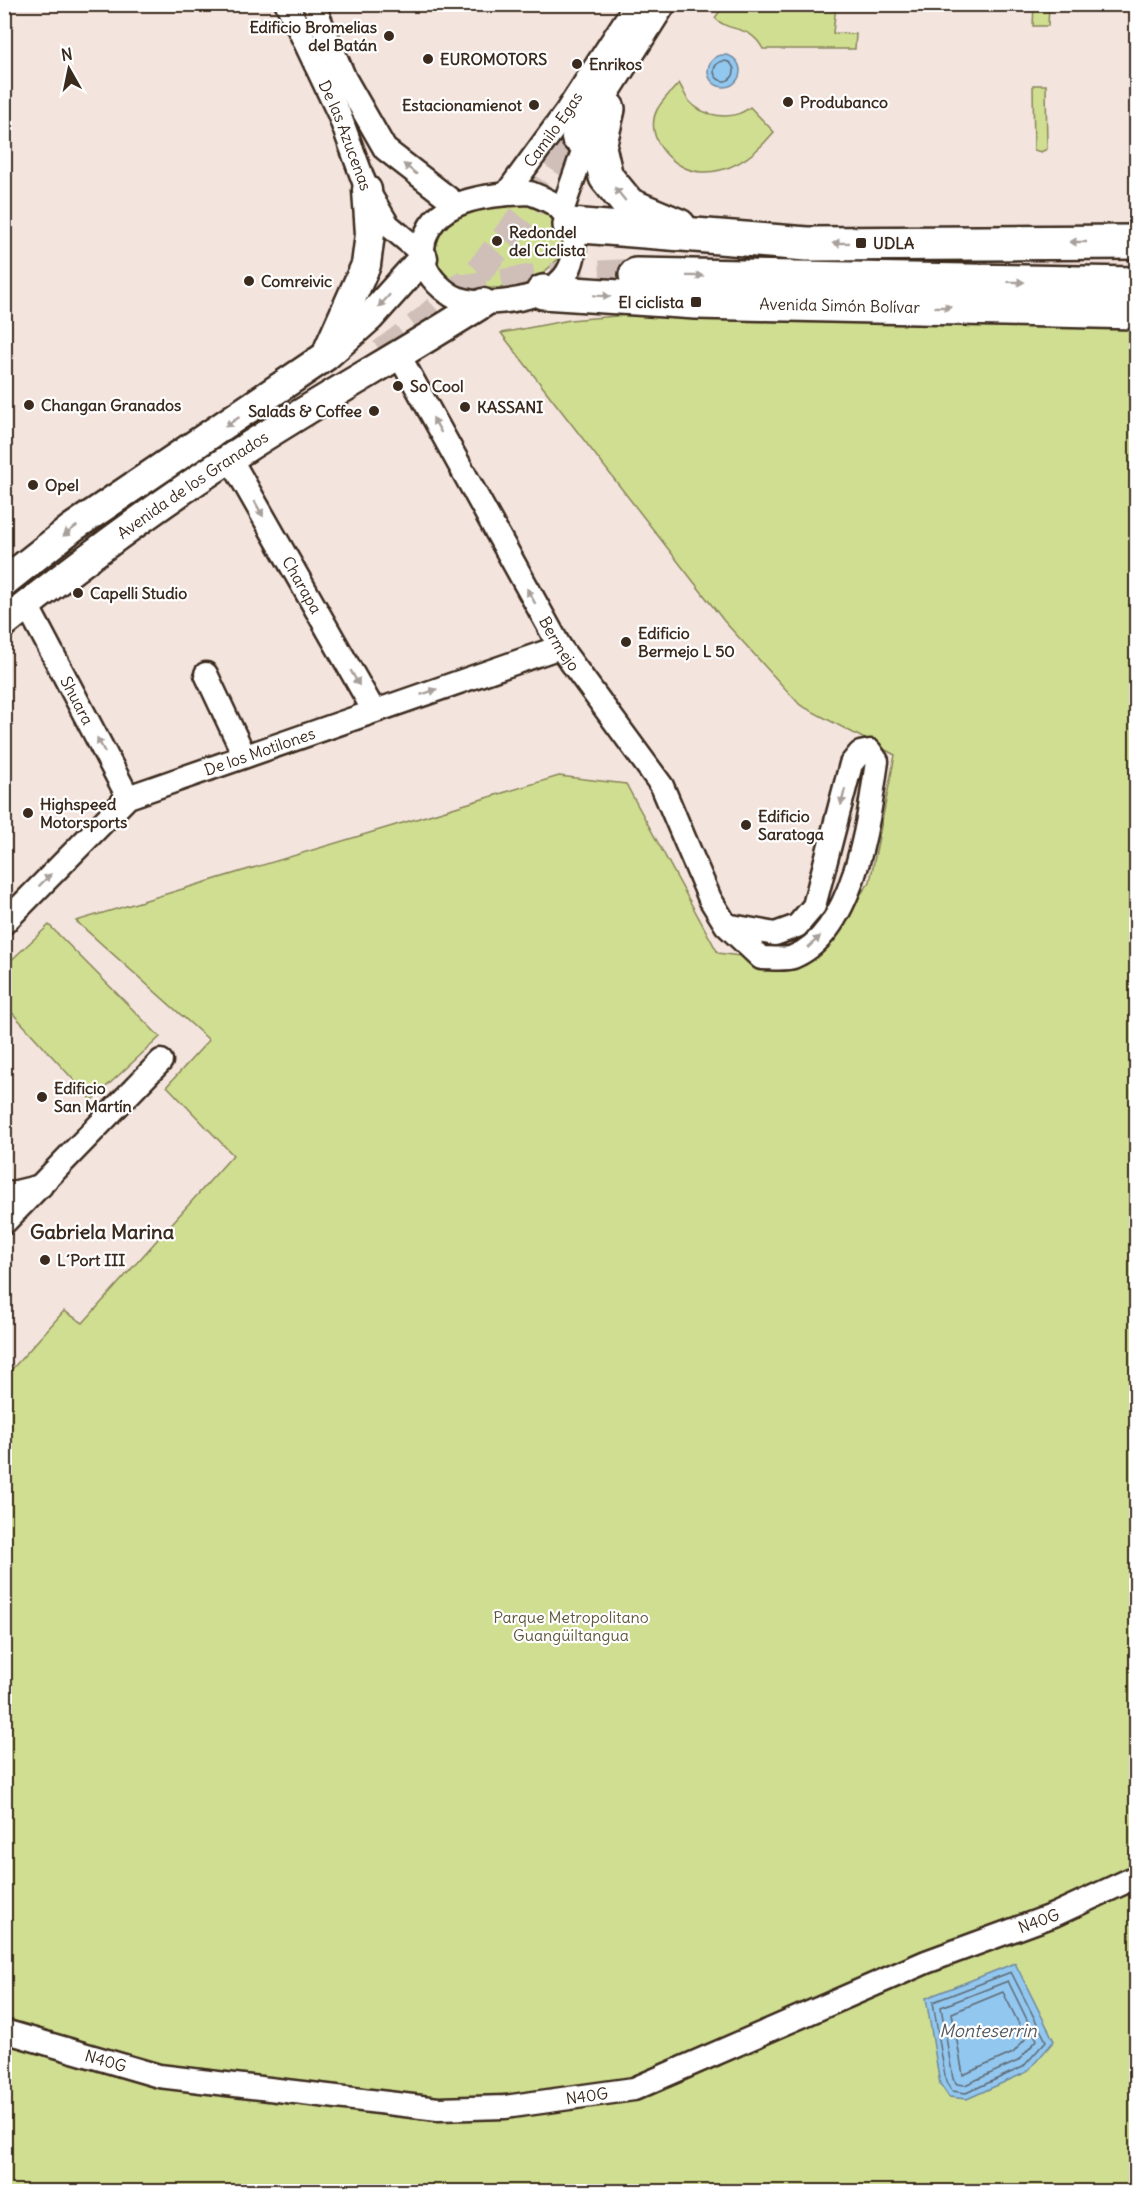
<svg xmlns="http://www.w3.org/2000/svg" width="1141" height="2196" viewBox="0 0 1141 2196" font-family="Delius,sans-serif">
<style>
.green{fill:#d0de91;stroke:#868458;stroke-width:1.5}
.water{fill:#92c7f0;stroke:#6f889c;stroke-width:1.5}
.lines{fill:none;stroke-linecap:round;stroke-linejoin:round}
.shore{stroke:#5e6972;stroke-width:1.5}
.major-tunnel{stroke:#cfbfb8;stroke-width:28;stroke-dasharray:28 14;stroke-linecap:butt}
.highway-tunnel{stroke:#cfbfb8;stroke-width:33;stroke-dasharray:33 16;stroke-linecap:butt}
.minor-casing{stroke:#3b2a1e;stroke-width:27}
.major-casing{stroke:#3b2a1e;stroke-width:33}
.highway-casing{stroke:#3b2a1e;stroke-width:38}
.minor{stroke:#fff;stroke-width:22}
.major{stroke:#fff;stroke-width:28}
.highway{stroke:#fff;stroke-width:33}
.oneway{fill:#a79f9a}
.poi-dot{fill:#3b2a1e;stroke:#fff;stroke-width:2}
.labels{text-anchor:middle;stroke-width:4.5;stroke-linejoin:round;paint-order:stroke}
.poi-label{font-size:16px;font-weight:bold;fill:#3b2a1e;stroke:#fff;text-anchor:start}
.street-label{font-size:16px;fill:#3b2a1e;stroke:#fff}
.park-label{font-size:16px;fill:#60573b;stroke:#fff}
.water-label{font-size:18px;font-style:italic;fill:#55595d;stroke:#fff}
.quarter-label{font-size:20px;font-weight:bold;fill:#3b2a1e;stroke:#fff}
</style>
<rect width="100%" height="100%" fill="#f4e4de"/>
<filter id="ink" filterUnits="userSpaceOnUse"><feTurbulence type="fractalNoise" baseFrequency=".0167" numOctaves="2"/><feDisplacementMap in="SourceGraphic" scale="12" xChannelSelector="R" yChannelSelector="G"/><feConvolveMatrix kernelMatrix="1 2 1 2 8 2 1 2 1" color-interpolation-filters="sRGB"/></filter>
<g filter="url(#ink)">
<path class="green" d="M724,5H836L833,33L856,34L855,49H763C749,23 730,34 715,18Z
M1034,5H1049L1048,26H1033Z
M679,83C682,88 685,95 688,100C702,117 733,122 750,107L774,132C756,154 733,172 704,172C675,173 641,137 658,108C663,99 672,91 679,83Z
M1033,85H1046L1047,149L1041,152L1034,150Z
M500,203C542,206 555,207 566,250C557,261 547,271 535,278C507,293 444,296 436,257C434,245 440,232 449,224C463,212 483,209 500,203Z
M640,314L1136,328V2191L5,2192V1377L64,1311L83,1323L233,1155L167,1086L209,1040L76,921L559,776L626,784L718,953L806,965L870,882L895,755L800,705L724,621L501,333L570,320Z
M49,925L160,1037L92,1100L5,1005V966Z"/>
<path class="water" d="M708 71a16 16 0 1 1 32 0a16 16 0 1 1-32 0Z
M1015,1963L1054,2041L1027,2072L967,2099L949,2097L940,2084L926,1998Z"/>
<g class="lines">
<path class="shore" d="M714 71a10 10 0 1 1 20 0a10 10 0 1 1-20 0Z
M1011,1972L1046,2041L1023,2067L966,2093L952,2091L946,2082L933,2002Z
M1008,1981L1037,2040L1018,2061L965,2085L957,2084L953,2079L941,2007Z
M1003,1992L1026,2038L1013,2053L963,2075L952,2013Z"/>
<path class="major-tunnel" d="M382,353L424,321L479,271L533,203L576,138"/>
<path class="highway-tunnel" d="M454,292L540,280L636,275"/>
<g class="minor-casing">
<g id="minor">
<path id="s1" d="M287,4L339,114L367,190L388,225L423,254"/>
<path d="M313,4L345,79L385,149L456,204"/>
<path d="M530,193C540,197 550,200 558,207C580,226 580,266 557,284C535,301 471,311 448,293C433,282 421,268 423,248C428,198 491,194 530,193Z"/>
<path id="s2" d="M506,194L566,112L636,4"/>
<path d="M562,211L587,140L596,126"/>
<path id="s3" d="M400,357L560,647L662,786L710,899L726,925L761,958C771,958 785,960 793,957C855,932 869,818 877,761L870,751L860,753L851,764L814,906L797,926L775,934L726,925"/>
<path id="s4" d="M230,458L374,711"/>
<path id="s5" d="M27,605L128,797"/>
<path d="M206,674L244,755"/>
<path id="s6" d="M4,923L128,797L560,647"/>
<path d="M4,1195L41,1186"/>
<path d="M4,1223L161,1061"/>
<path id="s7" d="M4,2031L159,2076L438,2109L505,2107L634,2089L926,1962L1054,1915L1136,1877"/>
</g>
</g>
<g class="major-casing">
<g id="major">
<path d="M576,138L661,4"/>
<path d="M329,348L366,265L370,234L367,190"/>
<path d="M4,582L72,528L326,356L370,317L423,258"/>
<path id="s8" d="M4,623C78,564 153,508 232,457C314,403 400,356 483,303"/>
</g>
</g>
<g class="highway-casing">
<g id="highway">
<path d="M608,109L599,147L606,177L629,205L679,226"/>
<path d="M570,225L807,244L1136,242"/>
<path d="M636,275L1136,284"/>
<path id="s9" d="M543,292L696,302L1136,312"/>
</g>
</g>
<use href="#minor" class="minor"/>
<use href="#major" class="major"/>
<use href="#highway" class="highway"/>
</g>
<defs><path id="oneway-solid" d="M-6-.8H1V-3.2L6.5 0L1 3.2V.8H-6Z" transform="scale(1.5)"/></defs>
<g class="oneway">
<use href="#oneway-solid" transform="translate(410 169) rotate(-142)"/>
<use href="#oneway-solid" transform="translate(620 194) rotate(-129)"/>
<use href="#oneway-solid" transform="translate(1078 242) rotate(180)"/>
<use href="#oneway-solid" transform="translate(841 243) rotate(179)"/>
<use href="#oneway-solid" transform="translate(695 276) rotate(1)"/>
<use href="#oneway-solid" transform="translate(1016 282) rotate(1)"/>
<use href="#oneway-solid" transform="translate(602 296) rotate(4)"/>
<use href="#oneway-solid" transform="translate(384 301) rotate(132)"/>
<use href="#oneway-solid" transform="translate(943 307) rotate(1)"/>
<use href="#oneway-solid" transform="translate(232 422) rotate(146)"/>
<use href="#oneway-solid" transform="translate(437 425) rotate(-119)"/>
<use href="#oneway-solid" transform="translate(259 509) rotate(60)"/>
<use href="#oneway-solid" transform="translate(70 531) rotate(143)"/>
<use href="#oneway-solid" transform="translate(531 596) rotate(-119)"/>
<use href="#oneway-solid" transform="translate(355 678) rotate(60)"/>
<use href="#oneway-solid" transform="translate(429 692) rotate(-19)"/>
<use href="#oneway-solid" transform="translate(101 745) rotate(-118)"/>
<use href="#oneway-solid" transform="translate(843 797) rotate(104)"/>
<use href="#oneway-solid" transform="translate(45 880) rotate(-45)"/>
<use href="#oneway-solid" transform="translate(814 942) rotate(-43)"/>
</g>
</g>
<g class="poi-dot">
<circle cx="389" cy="36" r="6"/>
<circle cx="428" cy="59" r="6"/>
<circle cx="577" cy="64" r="6"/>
<circle cx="788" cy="102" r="6"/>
<circle cx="534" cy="105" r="6"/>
<circle cx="497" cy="241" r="6"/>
<rect x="855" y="237" width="12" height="12" rx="3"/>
<circle cx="249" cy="281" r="6"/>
<rect x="690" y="296" width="12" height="12" rx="3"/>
<circle cx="398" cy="386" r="6"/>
<circle cx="29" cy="405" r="6"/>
<circle cx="465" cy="407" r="6"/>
<circle cx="374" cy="411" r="6"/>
<circle cx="33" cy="485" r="6"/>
<circle cx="78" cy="593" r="6"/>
<circle cx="626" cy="642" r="6"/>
<circle cx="28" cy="813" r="6"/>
<circle cx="746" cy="825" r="6"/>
<circle cx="42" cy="1097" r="6"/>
<circle cx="45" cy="1260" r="6"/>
</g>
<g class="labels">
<g class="poi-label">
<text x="377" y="33" text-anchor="end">Edificio Bromelias<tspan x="377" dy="18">del Batán</tspan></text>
<text x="440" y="65">EUROMOTORS</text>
<text x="589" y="70">Enrikos</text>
<text x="800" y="108">Produbanco</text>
<text x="522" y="111" text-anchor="end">Estacionamienot</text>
<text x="509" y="238">Redondel<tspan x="509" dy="18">del Ciclista</tspan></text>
<text x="873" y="249">UDLA</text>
<text x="261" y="287">Comreivic</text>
<text x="684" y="308" text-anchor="end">El ciclista</text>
<text x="410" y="392">So Cool</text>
<text x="41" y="411">Changan Granados</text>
<text x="477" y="413">KASSANI</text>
<text x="362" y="417" text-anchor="end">Salads &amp; Coffee</text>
<text x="45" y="491">Opel</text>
<text x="90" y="599">Capelli Studio</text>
<text x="638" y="639">Edificio<tspan x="638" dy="18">Bermejo L 50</tspan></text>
<text x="40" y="810">Highspeed<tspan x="40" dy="18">Motorsports</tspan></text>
<text x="758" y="822">Edificio<tspan x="758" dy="18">Saratoga</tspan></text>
<text x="54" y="1094">Edificio<tspan x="54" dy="18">San Martín</tspan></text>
<text x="57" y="1266">L´Port III</text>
</g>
<g class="street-label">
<text dy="6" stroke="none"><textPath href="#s2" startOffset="80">Camilo Egas</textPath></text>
<text dy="6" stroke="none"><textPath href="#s1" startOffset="144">De las Azucenas</textPath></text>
<text dy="6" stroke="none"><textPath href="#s9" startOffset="297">Avenida Simón Bolívar</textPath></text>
<text dy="6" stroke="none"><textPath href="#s8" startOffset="234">Avenida de los Granados</textPath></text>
<text dy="6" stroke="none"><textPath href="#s4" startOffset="146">Charapa</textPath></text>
<text dy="6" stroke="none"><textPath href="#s3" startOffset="328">Bermejo</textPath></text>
<text dy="6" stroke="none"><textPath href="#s5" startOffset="108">Shuara</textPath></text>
<text dy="6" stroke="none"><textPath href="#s6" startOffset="316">De los Motilones</textPath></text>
<text dy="6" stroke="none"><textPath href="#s7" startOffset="1078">N40G</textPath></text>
<text dy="6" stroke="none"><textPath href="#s7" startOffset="106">N40G</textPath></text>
<text dy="6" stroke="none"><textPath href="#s7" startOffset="592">N40G</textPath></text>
</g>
<g class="park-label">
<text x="571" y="1623">Parque Metropolitano<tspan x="571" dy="18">Guangüiltangua</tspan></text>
</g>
<g class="water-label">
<text x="988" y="2037">Monteserrin</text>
</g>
<g class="quarter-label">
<text x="102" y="1239">Gabriela Marina</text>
</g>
</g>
<rect width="1141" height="2196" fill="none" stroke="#fff" stroke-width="24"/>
<rect x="12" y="12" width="1117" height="2172" fill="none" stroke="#3b2a1e" stroke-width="2" filter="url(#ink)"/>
<g transform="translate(69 69) rotate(351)" stroke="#ffffff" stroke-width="4.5" paint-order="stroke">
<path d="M0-4.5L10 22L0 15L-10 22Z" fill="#3b2a1e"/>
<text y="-9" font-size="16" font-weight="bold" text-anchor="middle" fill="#3b2a1e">N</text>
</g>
</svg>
